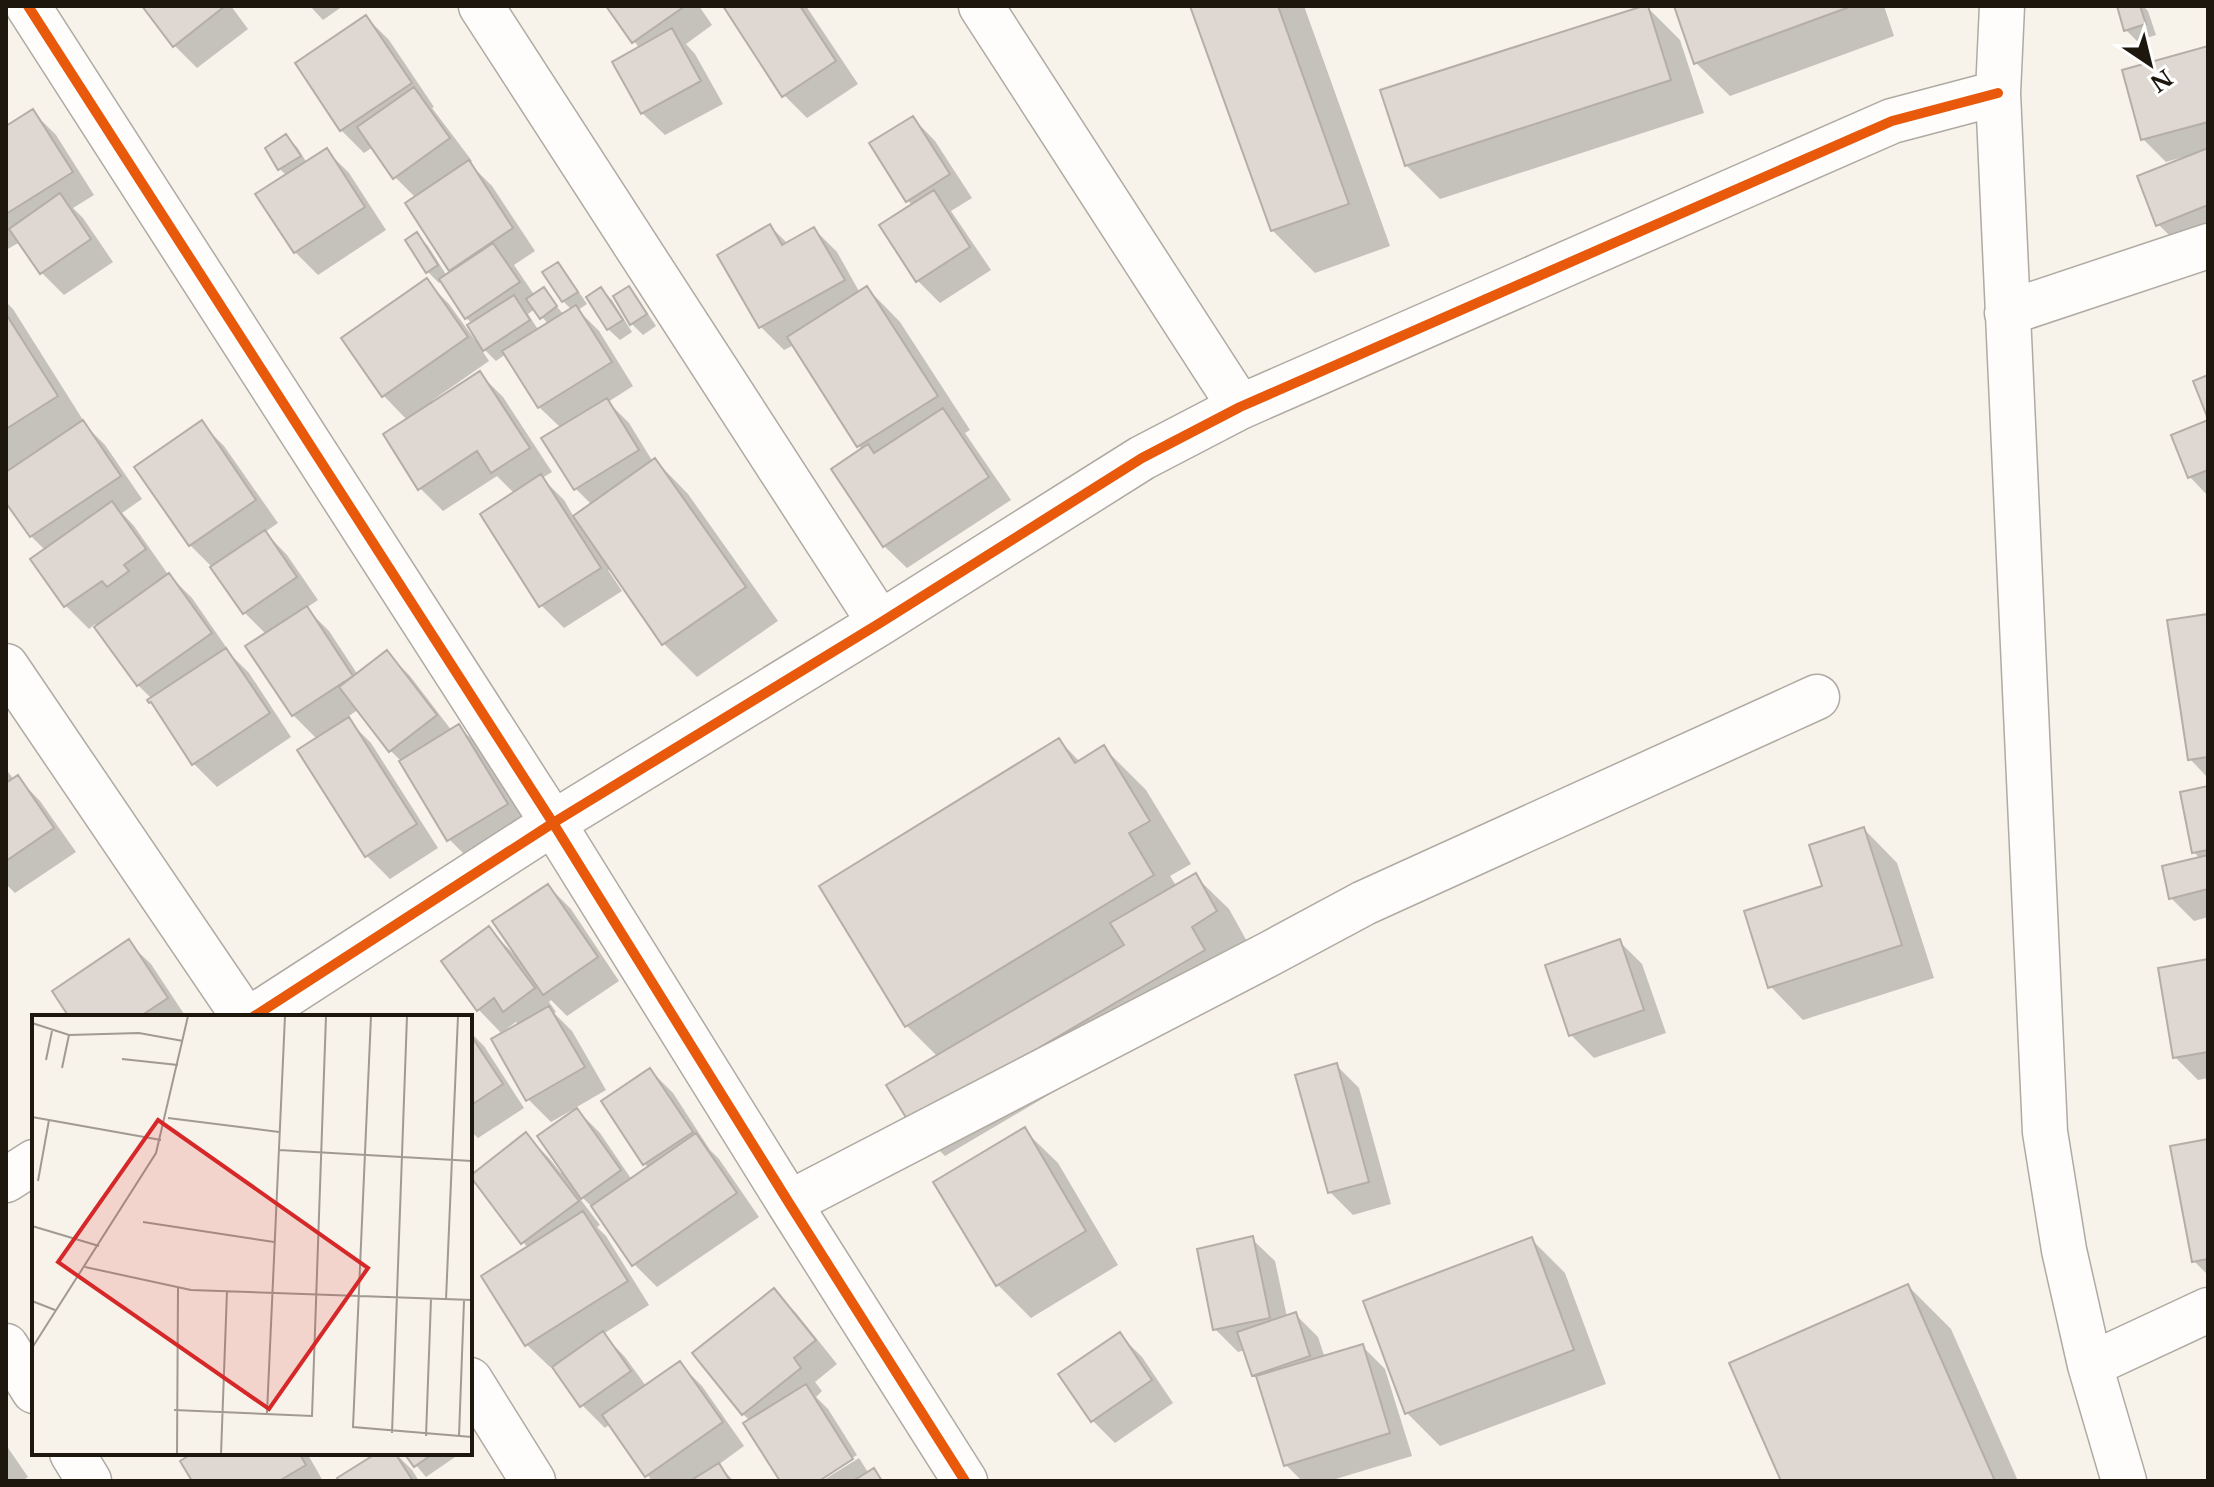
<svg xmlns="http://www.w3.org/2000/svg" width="2214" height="1487" viewBox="0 0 2214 1487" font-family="'Libre Baskerville',serif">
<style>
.shadow{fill:#0003;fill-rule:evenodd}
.building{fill:#dfd7d1;stroke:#b5aea7;stroke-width:2}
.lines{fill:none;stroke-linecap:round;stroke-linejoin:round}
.street-casing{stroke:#afaaa2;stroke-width:47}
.street{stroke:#fefdfc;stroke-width:44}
.cycleway-casing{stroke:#fff;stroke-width:15}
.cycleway{stroke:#e8590c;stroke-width:10}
.inset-road{fill:none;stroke:#a09a92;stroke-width:2}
.view{fill:#d62828;fill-opacity:0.15;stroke:#d62828;stroke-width:4}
.inset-edge{fill:none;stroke:#1d170e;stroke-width:4}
</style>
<rect width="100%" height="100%" fill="#f7f2ea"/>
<path class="shadow" d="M144,6H231L248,29L197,68L174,45Z
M310,6H343L323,20Z
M608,6H699L712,25L686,44L695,54L723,104L665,135L642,113L640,49Z
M723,6H806L858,84L807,118L784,95Z
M1192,6H1304L1390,246L1315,273L1272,230Z
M1676,6H1884L1894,36L1730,96L1696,63Z
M2119,6H2143L2148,11L2156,35L2137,41L2126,30Z
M1647,7L1680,40L1704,113L1440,199L1406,165Z
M366,17L389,40L434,107L432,108L472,161L469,163L492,186L535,251L514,265L535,296L543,290L564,315L572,310L563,301L557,265L568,276L587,304L578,310L599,331L633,386L608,402L629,423L653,462L655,460L688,494L778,621L697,677L664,644L611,568L608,570L622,591L564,628L541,605L515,494L497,476L443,511L420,488L408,421L384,396L344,339L426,281L449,304L475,340L478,339L473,324L466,318L442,281L439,283L428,272L408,241L417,235L428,246L447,276L452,272L407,204L416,198L395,177L373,147L364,153L341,130ZM535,309L549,325L539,331L528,314ZM483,348L496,361L506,354L539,407L561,428L576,489L592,505L574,517L564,500L542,478L552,472L503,397L480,374L435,403L433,400L489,361L481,349Z
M2208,49V236L2181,247L2158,224L2184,160L2183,157L2166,162L2143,139Z
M33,112L56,135L94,195L73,208L83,218L113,262L64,295L41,272L20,242L6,250V121L10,126Z
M913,118L935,141L972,198L951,211L991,270L940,303L917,280L912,206L872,144Z
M286,136L297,147L307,163L326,150L349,173L386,230L318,275L295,252L258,194L287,176L280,169L267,149Z
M770,226L788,244L814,229L837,252L860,293L867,288L900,322L970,430L965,433L1011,500L907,568L884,546L862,450L794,345L784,350L761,327L719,256Z
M601,289L612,300L632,332L620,340L608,329Z
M628,289L639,300L656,326L643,335L632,324Z
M6,302L13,309L88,428L105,445L142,499L122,513L134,526L167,573L192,598L233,657L249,673L291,737L217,787L194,764L152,699L138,685L95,624L89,629L66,606L33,559L45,550L31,536L6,499Z
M2208,422V496L2190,477Z
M201,423L224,446L278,523L265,532L287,555L318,600L306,608L329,631L358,675L387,653L410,676L452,731L459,727L482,749L529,828L472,862L449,839L403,763L391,751L359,709L346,718L371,743L438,848L390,879L367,856L300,751L318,740L293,715L266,634L244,612L212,567L190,545Z
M2208,616V778L2190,759Z
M1059,740L1080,762L1104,748L1146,790L1191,864L1170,876L1177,887L1195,876L1229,909L1249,945L1237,984L945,1156L911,1122L938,1057L907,1026L821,886Z
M6,769L14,780L18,778L40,801L76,852L15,893L6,884Z
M2208,788V917L2194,921L2171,898L2200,859L2194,852Z
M1864,829L1897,863L1934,978L1803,1020L1770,986Z
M548,886L571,909L619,981L567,1016L551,1000L549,1002L556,1012L554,1013L572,1031L606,1090L575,1108L600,1133L632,1180L649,1168L645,1164L650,1070L673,1093L710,1150L719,1159L759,1217L657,1287L634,1264L601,1216L583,1198L581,1200L600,1225L597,1227L606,1236L649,1305L603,1334L625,1357L646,1386L679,1363L702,1386L744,1446L718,1465L734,1481H652L610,1424L605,1428L582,1405L554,1365L550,1367L527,1345L528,1248L472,1177L526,1135L549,1158L561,1173L564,1171L576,1111L574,1109L551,1122L528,1099L503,1035L479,1010L444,961L489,929L516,956ZM516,1022L520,1025L504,1034L502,1032Z
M1619,941L1642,964L1666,1033L1594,1058L1571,1035L1547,966Z
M128,942L151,964L186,1017H71Z
M2208,961V1078L2198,1080L2175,1057Z
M470,1032L484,1046L524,1108L478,1138L470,1130Z
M1336,1065L1359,1088L1391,1204L1353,1215L1330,1192Z
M1024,1130L1058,1163L1118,1265L1031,1318L997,1284Z
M2208,1141V1275L2194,1261Z
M1252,1239L1275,1261L1287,1317L1295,1314L1318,1337L1325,1358L1362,1346L1385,1369L1412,1456L1329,1481H1302L1286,1465L1260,1382L1254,1375L1245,1350L1238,1352L1215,1329Z
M1532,1240L1565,1273L1606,1384L1440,1446L1406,1412Z
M1908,1286L1951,1329L2018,1481H1783Z
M773,1290L796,1313L837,1364L815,1382L822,1391L816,1397L828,1409L857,1455L815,1481H783L750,1421L743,1414Z
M1119,1334L1142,1357L1173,1403L1115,1443L1092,1420Z
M6,1445L28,1477L22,1481H6Z
M197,1453H307L323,1481H194Z
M381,1453H395L412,1470L419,1481H342Z
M406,1453H461L426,1477Z
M859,1458L869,1474L874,1470L884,1481H822Z"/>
<path class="building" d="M142,6H225L173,47Z
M606,6H685L632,43Z
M723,6H800L836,61L782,97Z
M1190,6H1278L1349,204L1271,231Z
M1643,6H1648L1671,80L1405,166L1380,90Z
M1674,6H1852L1694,64Z
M2117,6H2140L2146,24L2124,31Z
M366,15L412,83L340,131L295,63Z
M672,28L701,81L641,114L612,62Z
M2208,46V122L2141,140L2122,70Z
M414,87L450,138L393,179L357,127Z
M33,109L73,172L6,214V126Z
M913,116L950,174L906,202L869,143Z
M286,134L301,156L278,170L265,148Z
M327,148L365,207L294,253L255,194Z
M2208,148V205L2156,226L2137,176Z
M469,160L513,228L449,271L405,203Z
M934,190L970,247L916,282L879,225Z
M60,193L91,239L40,274L9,229Z
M770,224L782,245L814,227L845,280L759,328L717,255Z
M417,232L438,265L426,273L405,240Z
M493,243L520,282L465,319L439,279Z
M558,262L578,292L562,302L542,272Z
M427,278L468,337L382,397L341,338Z
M629,286L647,314L630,325L613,296Z
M867,286L938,396L857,447L787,337Z
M544,287L557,306L540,319L526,299Z
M601,287L623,320L607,330L586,297Z
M514,295L530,320L483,351L467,325Z
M576,305L612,362L538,408L502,351Z
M6,314L58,396L6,429Z
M480,371L530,448L491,473L477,451L418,490L383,434Z
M2208,375V419L2193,381Z
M607,398L639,450L574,490L541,438Z
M943,408L989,477L883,547L831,469L868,444L874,453Z
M83,420L121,476L30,537L6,503V472Z
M202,420L256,500L189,546L134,467Z
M2208,420V470L2188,478L2171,435Z
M655,458L746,587L662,645L573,516Z
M541,474L601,568L539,607L480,514Z
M112,501L146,549L124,565L129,571L107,587L102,581L64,607L30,559Z
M265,530L297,577L243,614L210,567Z
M169,573L212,633L137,686L94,627Z
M307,606L353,676L292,716L245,646Z
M2208,614V757L2188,760L2167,620Z
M226,648L270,713L192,765L151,702L149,703L147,700Z
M387,650L437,715L389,752L339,687Z
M349,717L417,824L365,857L297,750Z
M459,724L508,804L447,841L399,761Z
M1059,738L1075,763L1104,745L1150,821L1129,833L1154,875L905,1027L819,886Z
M18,775L54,828L6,861V783Z
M2208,786V850L2192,853L2180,792Z
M1864,827L1902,945L1768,988L1744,911L1822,886L1809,845Z
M2208,855V889L2169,899L2162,866Z
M1196,873L1217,911L1192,927L1205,950L910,1124L886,1085L1124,945L1110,923Z
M548,884L598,957L543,995L492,921Z
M489,926L535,988L503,1012L494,998L477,1011L441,961Z
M129,939L168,998L139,1017H69L52,991Z
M1620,939L1644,1010L1569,1036L1545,965Z
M2208,959V1052L2173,1058L2158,968Z
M549,1006L585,1067L526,1101L491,1039Z
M470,1034L503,1084L470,1106Z
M1337,1063L1369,1182L1328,1193L1295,1075Z
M650,1068L693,1132L643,1165L601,1101Z
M577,1108L621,1170L581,1199L537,1136Z
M1025,1127L1086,1231L996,1286L933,1182Z
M526,1132L579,1201L521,1244L470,1176Z
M696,1133L737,1193L632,1266L591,1206Z
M2208,1139V1259L2192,1262L2170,1146Z
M583,1211L628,1281L525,1346L481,1276Z
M1253,1236L1270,1318L1213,1330L1197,1249Z
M1532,1237L1574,1350L1405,1414L1363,1301Z
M1908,1284L1995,1481H1781L1729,1363Z
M774,1288L816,1340L794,1358L801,1368L742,1415L692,1353Z
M1296,1312L1310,1356L1252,1376L1237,1332Z
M603,1331L631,1371L580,1407L552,1367Z
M1120,1332L1152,1380L1091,1422L1058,1374Z
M1363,1344L1390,1433L1284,1466L1256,1376Z
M680,1361L723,1422L645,1477L602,1415Z
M806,1384L853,1459L819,1481H780L743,1423Z
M193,1453H299L306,1465L279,1481H192L180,1461Z
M377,1453H395L413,1481H339L337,1478Z
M404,1453H434L414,1467Z
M719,1463L730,1481H690Z
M874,1468L882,1481H853Z"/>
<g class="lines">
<g class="street-casing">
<path id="street" d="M28,6L553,823L789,1203L965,1481
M481,6L880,623
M981,6L1240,407
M2002,6L1998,93L2045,1132L2064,1250L2090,1365L2124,1481
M2007,313L2208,246
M6,666L244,1017
M253,1017L553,823L880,623L1142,458L1240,407L1892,121L1998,93
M6,1180L34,1162
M789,1203L1271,953L1364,903L1817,697
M6,1346L34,1391
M2090,1365L2208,1310
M470,1380L533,1481
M72,1453L89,1481"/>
</g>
<use href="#street" class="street"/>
<g class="cycleway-casing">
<path id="cycleway" d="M28,6L553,823L789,1203L965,1481
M253,1017L553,823L880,623L1142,458L1240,407L1892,121L1998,93"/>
</g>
<use href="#cycleway" class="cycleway"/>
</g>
<g transform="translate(32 1015)">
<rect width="440" height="440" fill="#f7f2ea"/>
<path class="inset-road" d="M339,1L321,412L440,422M0,8L37,20L107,18L151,26M90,44L146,50M14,45L20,16M30,53L37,20M0,102L129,125M136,103L247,117M247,135L440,146M6,166L17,105M111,207L242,227M0,211L67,231M53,252L159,275L440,285M414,285L426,1M0,286L23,295M0,333L124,138L156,1M142,395L280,401L294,1M235,398L253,1M360,418L375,1M394,421L399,284M427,421L432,286M145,439L146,273M189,439L195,276"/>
<path class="view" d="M126,105L336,253L237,394L26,247Z"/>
<rect width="440" height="440" class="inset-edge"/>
</g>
<rect width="2214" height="1487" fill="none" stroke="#1d170e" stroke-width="16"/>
<g transform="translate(2150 64) rotate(145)" stroke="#ffffff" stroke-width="6" paint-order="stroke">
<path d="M0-6L14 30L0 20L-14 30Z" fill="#1d170e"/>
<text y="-12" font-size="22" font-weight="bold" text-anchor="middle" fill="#1d170e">N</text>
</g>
</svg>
